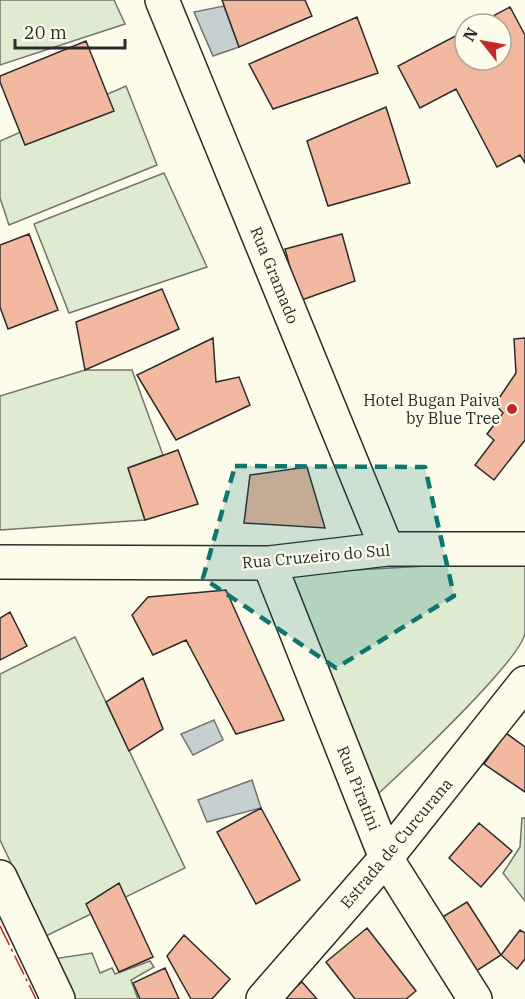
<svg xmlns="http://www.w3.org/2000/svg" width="525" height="999" viewBox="0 0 525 999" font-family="'IBM Plex Serif',serif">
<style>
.green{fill:#deebd1;stroke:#74746e;stroke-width:1.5}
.water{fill:#c7d0d0;stroke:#74746e;stroke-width:1.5}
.building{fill:#f2b8a0;stroke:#2b2b2b;stroke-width:1.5}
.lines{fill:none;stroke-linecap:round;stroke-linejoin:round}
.street-casing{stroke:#2b2b2b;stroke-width:36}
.primary-casing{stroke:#2b2b2b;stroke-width:36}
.street{stroke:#fdfbea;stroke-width:33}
.primary{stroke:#fdfbea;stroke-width:33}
.power{stroke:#c62828;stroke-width:1.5;stroke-dasharray:21 4.5 3 4.5;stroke-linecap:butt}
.marked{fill:#0f766e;fill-opacity:0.2;stroke:#0f766e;stroke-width:4.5;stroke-dasharray:12 8;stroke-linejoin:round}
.poi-dot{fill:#c62828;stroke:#fdfbea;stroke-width:2}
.labels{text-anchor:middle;stroke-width:4.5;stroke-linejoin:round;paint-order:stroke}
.street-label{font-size:16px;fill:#2b2b2b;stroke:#fdfbea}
.poi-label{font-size:16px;fill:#2b2b2b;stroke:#fdfbea;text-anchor:end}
</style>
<rect width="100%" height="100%" fill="#fdfbea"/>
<path class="green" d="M0,0H114L125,24L0,65Z
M126,86L157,165L9,225L0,198V141Z
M164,173L207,267L69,313L34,224Z
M85,370H132L163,455L128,468L145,520L0,530V396Z
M462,564H525C525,586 525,611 525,633C521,660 405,769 379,793L283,574Z
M75,637L185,868L46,936L0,840V674Z
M522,818H525V901L503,873L520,847Z
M92,953L100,973L112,968L115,974L150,961L154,967L131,980L138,999H71L53,959Z"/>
<path class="water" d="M224,6L239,47L213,56L194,12Z
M214,720L223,740L193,755L181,734Z
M252,780L261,808L207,822L198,800Z"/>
<path class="building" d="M222,0H305L312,16L239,47Z
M510,7L525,35V163L520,155L497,167L456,89L420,108L398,66L465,31V60H501V24H478Z
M357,17L378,73L273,109L249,64Z
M86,41L114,111L25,145L0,82V76Z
M386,107L410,183L328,206L307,141Z
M29,234L58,310L8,329L0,307V245Z
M342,234L355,281L299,301L285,249Z
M162,289L179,329L85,370L76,322Z
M213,338L216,382L239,377L250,405L176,440L137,375Z
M525,338V440L494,480L475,465L494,440L487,434L503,413L495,404L516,373L514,339Z
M178,450L198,504L145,520L128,468Z
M307,467L325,528L244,523L250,475Z
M226,590L284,720L236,734L186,640L153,655L132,615L148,597Z
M10,612L27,646L0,660V618Z
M143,678L163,729L129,751L106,702Z
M506,733L525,747V792L484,764Z
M261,808L300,880L256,904L217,832Z
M479,823L512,851L481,887L449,858Z
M119,883L153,957L119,972L86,904Z
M467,902L501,955L470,975L436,921Z
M367,928L416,991L406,999H355L326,962Z
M520,930L525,933V959L517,969L501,955Z
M184,935L230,979L212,999H191L167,956Z
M165,968L179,999H140L133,983Z
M302,982L317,999H281Z"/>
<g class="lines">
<g class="street-casing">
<path id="street" d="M162,0L387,549
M0,562L269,563L387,549H525
M269,563L386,858L475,999
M0,877L58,999"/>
</g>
<g class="primary-casing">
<path id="primary" d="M263,999L386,858L525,683"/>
</g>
<use href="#street" class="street"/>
<use href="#primary" class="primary"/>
<path class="power" d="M0,926L36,999"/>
</g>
<path class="marked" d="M235,466L425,467L454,596L336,668L203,578Z"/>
<circle class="poi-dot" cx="512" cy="409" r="6"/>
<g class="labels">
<g class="street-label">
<text transform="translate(275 275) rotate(68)" y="6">Rua Gramado</text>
<text transform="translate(316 556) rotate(-5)" y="6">Rua Cruzeiro do Sul</text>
<text transform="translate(359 788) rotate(68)" y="6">Rua Piratini</text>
<text transform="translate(396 843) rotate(-50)" y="6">Estrada de Curcurana</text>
</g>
<g class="poi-label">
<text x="500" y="406">Hotel Bugan Paiva<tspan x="500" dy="18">by Blue Tree</tspan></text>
</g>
</g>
<g transform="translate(483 42) rotate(301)"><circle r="28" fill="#fdfbea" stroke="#a9a89e" stroke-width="1.5"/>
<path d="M0-4.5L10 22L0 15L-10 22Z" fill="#c62828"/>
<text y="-9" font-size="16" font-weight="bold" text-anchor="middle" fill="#2b2b2b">N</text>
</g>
<path d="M15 39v9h110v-9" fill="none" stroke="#2b2b2b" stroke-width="3"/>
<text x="24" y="39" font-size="18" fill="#2b2b2b" stroke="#fdfbea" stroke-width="4.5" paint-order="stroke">20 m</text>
</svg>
